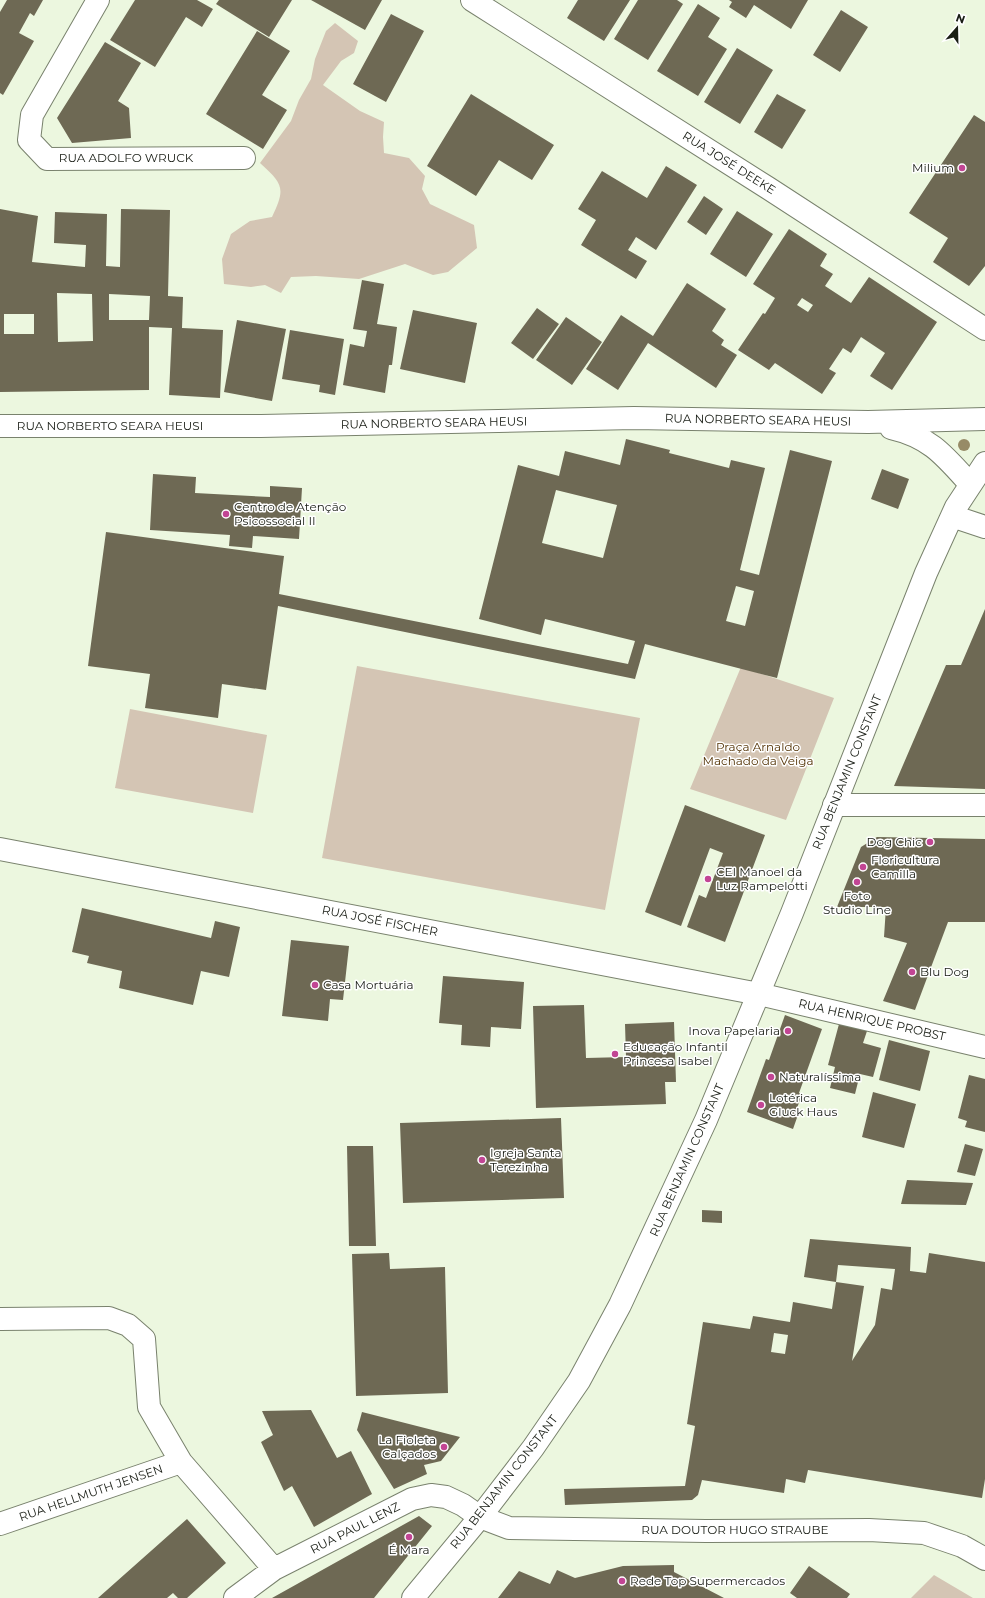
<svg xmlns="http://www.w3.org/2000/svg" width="985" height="1598" viewBox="0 0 985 1598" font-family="Montserrat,sans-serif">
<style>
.green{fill:#d4c5b4}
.building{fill:#6e6954;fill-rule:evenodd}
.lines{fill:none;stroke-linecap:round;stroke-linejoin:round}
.street-casing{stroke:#79826d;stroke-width:24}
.secondary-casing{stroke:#79826d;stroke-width:24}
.street{stroke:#fff;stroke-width:22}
.secondary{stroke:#fff;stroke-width:22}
.tree{fill:#978b67}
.poi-dot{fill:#c24594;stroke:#fff;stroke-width:1.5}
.labels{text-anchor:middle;stroke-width:3;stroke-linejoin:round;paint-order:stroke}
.street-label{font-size:12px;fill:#191d15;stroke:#fff}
.poi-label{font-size:12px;fill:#191d15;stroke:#fff;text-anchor:start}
.park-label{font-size:12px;fill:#523204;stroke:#fff}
</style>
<rect width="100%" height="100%" fill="#ecf7df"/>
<path class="green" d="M335,23L358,41L354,53L341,61L323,85L360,111L384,122L383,137L384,153L409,158L425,176L422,189L430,204L474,225L477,248L448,272L433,275L405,264L359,279L316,276L291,277L281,293L265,285L251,287L224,284L222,259L231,234L250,221L272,217C286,188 283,184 260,163L291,121L299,100L311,79L315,59L326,31Z
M357,666L640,718L605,910L322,858Z
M741,667L834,698L786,820L690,789Z
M130,709L267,735L253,813L115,788Z
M934,1575L973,1598H911Z"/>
<path class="building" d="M7,0H43L34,16L30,13L19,33L34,41L3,95L0,93V12Z
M135,0H197L213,9L202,27L186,17L155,67L110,40Z
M219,0H292L269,37L216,4Z
M311,0H382L365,30Z
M578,0H630L604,41L567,18Z
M638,0H677L683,4L648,60L614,39Z
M729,0H808L791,29L754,5L746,18L729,7L732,2Z
M698,4L720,18L708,37L727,49L698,96L657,71Z
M841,10L868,27L840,72L813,55Z
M391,14L424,31L386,102L353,84Z
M257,31L290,51L262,95L287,110L263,149L206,114Z
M105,42L141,63L118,101L129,108L131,138L72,143L57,118Z
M737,48L773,70L740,124L704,102Z
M471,94L554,145L532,180L499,160L476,196L427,166Z
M777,94L806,110L782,149L754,132Z
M974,115L985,122V266L969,286L933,262L948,238L909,213Z
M666,166L697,185L656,250L636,237L628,250L647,261L636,279L581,245L596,220L578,209L602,171L647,198Z
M704,196L723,209L706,235L687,222Z
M0,209L38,216L32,262L85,267L86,245L54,243L55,212L107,214L106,266L120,267L121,209L170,210L168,296L183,297L182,328L223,330L220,398L169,395L172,328L149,327V390L0,392ZM57,293L92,294L93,341L58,342ZM109,294L150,296L149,320H109ZM4,314H34V334H4Z
M737,211L773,234L746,277L710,254Z
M789,229L827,254L820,266L833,274L825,286L851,303L869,277L937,322L892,390L870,376L885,353L861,337L851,353L843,348L829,369L836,373L822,394L775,363L769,370L738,350L763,313L765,314L775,298L753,284ZM802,298L813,305L808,312L797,305Z
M362,280L384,284L377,324L397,327L392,365H389L385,393L343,385L350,344L364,347L367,331L353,329Z
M687,283L726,309L712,331L724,340L721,345L737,355L716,388L648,343L618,390L586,369L621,315L653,336Z
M537,308L559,324L533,359L511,343Z
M413,310L477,323L465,383L400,369Z
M566,317L602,342L572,385L536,360Z
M237,320L286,329L272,401L224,392Z
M290,330L344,339L335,395L319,392L320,385L282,379Z
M626,439L670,450L669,453L729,468L731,460L765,468L740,570L759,575L790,450L832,461L777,678L645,644L635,679L278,606L266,690L222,684L218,718L145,708L150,674L88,666L106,532L284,556L279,594L628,664L635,641L545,619L541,635L479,619L518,465L559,476L565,451L620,465ZM556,490L617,505L603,558L542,543ZM736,586L754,591L745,626L726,621Z
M882,469L909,479L898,509L871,499Z
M153,474L196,477L195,493L270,497V486L302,488L299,539L253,536L252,548L229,546L230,535L150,530Z
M985,609V789L894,786L946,665H961Z
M685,805L765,835L725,942L687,927L699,895L706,898L723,853L710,848L681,926L645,912Z
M877,837L985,839V922H948L915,1010L883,1001L907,943L884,937L886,907H837L861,847Z
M82,908L211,938L215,921L240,927L229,977L201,971L193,1005L119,988L122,971L87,963L89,956L72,952Z
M291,940L349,946L343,1000L330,999L328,1021L282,1016Z
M443,976L524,982L521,1029L491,1027L490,1047L461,1045L462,1025L439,1023Z
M584,1005L586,1058L626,1057L625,1024L674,1022L676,1082H665L666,1104L536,1108L533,1006Z
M785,1015L822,1029L799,1093L802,1094L796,1111L799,1112L793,1129L747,1112L766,1059L769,1060Z
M839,1024L867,1031L863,1043L881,1048L873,1077L860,1074L855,1094L830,1088L835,1067L828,1065Z
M889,1040L930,1051L920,1091L879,1080Z
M969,1075L985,1079V1132L965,1127L967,1121L958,1118Z
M873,1092L916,1104L904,1148L862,1137Z
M561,1118L564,1198L403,1203L400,1123Z
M965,1144L983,1149L975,1176L957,1172Z
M347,1146H373L376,1246H349Z
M907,1180L973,1183L966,1205L901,1204Z
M702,1210L722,1211V1223L702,1222Z
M810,1239L911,1247L910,1271L926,1273L929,1253L985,1262V1479L982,1498L808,1470L805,1483L786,1479L784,1493L702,1480L698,1495L692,1500L565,1505L564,1489L685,1486L695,1426L687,1424L703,1322L750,1329L753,1316L790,1322L793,1302L832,1309L836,1282L804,1277ZM838,1265L895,1269L892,1290L881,1288L875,1325L852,1361L864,1286L836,1282ZM774,1333L788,1335L785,1354L771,1352Z
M389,1253L390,1269L445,1267L448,1393L356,1396L352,1254Z
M311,1410L337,1458L351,1451L372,1494L314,1527L292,1486L284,1491L261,1442L273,1435L262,1411Z
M362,1412L460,1437L441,1461L424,1465L427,1474L394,1489L357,1430Z
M419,1516L432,1526L374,1598H272Z
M187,1519L226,1563L187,1598H178L173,1593L167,1598H98Z
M674,1565V1572L724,1598H498L519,1571L550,1584L557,1570L575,1578L623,1566Z
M809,1566L850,1594L847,1598H797L790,1593Z"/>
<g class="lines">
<g class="street-casing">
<path id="street" d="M98,0L32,115L29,140L47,159L244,158
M0,426H261L634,418L868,422L985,419
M891,428C930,437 944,455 970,484
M834,805H985
M0,849L759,994L985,1047
M0,1319L109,1318L128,1325L144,1339L149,1407L181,1462L274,1569
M0,1524L181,1462
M235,1598L274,1569L412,1499L431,1495L446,1497L463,1505L480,1517L509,1528L706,1531L869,1530L924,1533L962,1546L985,1559"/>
</g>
<g class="secondary-casing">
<path id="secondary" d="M472,0L768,188L985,329
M952,516L985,527
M413,1598L480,1517L533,1448L579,1381L620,1305L706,1120L792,913L926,573L956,507L985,463"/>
</g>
<use href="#street" class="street"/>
<use href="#secondary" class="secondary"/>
</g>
<circle class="tree" cx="964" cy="445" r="6"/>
<g class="poi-dot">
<circle cx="962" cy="168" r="4"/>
<circle cx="226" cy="514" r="4"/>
<circle cx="930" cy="842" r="4"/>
<circle cx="863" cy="867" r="4"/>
<circle cx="708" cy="879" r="4"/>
<circle cx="857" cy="882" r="4"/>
<circle cx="912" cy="972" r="4"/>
<circle cx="315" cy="985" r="4"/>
<circle cx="788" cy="1031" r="4"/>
<circle cx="615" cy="1054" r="4"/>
<circle cx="771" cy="1077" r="4"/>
<circle cx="761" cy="1105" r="4"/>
<circle cx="482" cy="1160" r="4"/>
<circle cx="444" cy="1447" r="4"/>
<circle cx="409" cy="1537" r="4"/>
<circle cx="622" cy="1581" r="4"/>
</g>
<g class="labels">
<g class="street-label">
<text x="126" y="162">RUA ADOLFO WRUCK</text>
<text transform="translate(729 163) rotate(32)" y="4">RUA JOSÉ DEEKE</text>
<text transform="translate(758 420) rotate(1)" y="4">RUA NORBERTO SEARA HEUSI</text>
<text transform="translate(434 423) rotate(-1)" y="4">RUA NORBERTO SEARA HEUSI</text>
<text x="110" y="430">RUA NORBERTO SEARA HEUSI</text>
<text transform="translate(847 772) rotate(-68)" y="4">RUA BENJAMIN CONSTANT</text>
<text transform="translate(380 921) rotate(11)" y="4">RUA JOSÉ FISCHER</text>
<text transform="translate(872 1020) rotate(13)" y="4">RUA HENRIQUE PROBST</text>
<text transform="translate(687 1160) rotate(-66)" y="4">RUA BENJAMIN CONSTANT</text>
<text transform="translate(504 1482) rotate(-52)" y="4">RUA BENJAMIN CONSTANT</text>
<text transform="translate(91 1493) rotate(-19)" y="4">RUA HELLMUTH JENSEN</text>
<text transform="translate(355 1528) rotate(-27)" y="4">RUA PAUL LENZ</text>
<text x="735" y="1534">RUA DOUTOR HUGO STRAUBE</text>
</g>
<g class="poi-label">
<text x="954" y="172" text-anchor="end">Milium</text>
<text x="234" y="511">Centro de Atenção<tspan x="234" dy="14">Psicossocial II</tspan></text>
<text x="922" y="846" text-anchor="end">Dog Chic</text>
<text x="871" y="864">Floricultura<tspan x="871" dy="14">Camilla</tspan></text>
<text x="716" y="876">CEI Manoel da<tspan x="716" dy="14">Luz Rampelotti</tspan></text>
<text x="857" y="900" text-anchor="middle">Foto<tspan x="857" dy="14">Studio Line</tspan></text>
<text x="920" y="976">Blu Dog</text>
<text x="323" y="989">Casa Mortuária</text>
<text x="780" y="1035" text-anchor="end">Inova Papelaria</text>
<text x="623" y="1051">Educação Infantil<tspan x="623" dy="14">Princesa Isabel</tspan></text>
<text x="779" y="1081">Naturalíssima</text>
<text x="769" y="1102">Lotérica<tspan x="769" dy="14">Gluck Haus</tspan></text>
<text x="490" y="1157">Igreja Santa<tspan x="490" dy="14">Terezinha</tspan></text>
<text x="436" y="1444" text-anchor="end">La Fioleta<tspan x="436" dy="14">Calçados</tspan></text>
<text x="409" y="1554" text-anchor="middle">É Mara</text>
<text x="630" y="1585">Rede Top Supermercados</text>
</g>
<g class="park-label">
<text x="758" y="751">Praça Arnaldo<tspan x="758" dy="14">Machado da Veiga</tspan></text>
</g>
</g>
<g transform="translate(957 28) rotate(20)" stroke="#ffffff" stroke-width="3" paint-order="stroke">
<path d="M0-3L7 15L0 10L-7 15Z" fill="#191d15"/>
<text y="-6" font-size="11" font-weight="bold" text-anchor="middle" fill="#191d15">N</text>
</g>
</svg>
